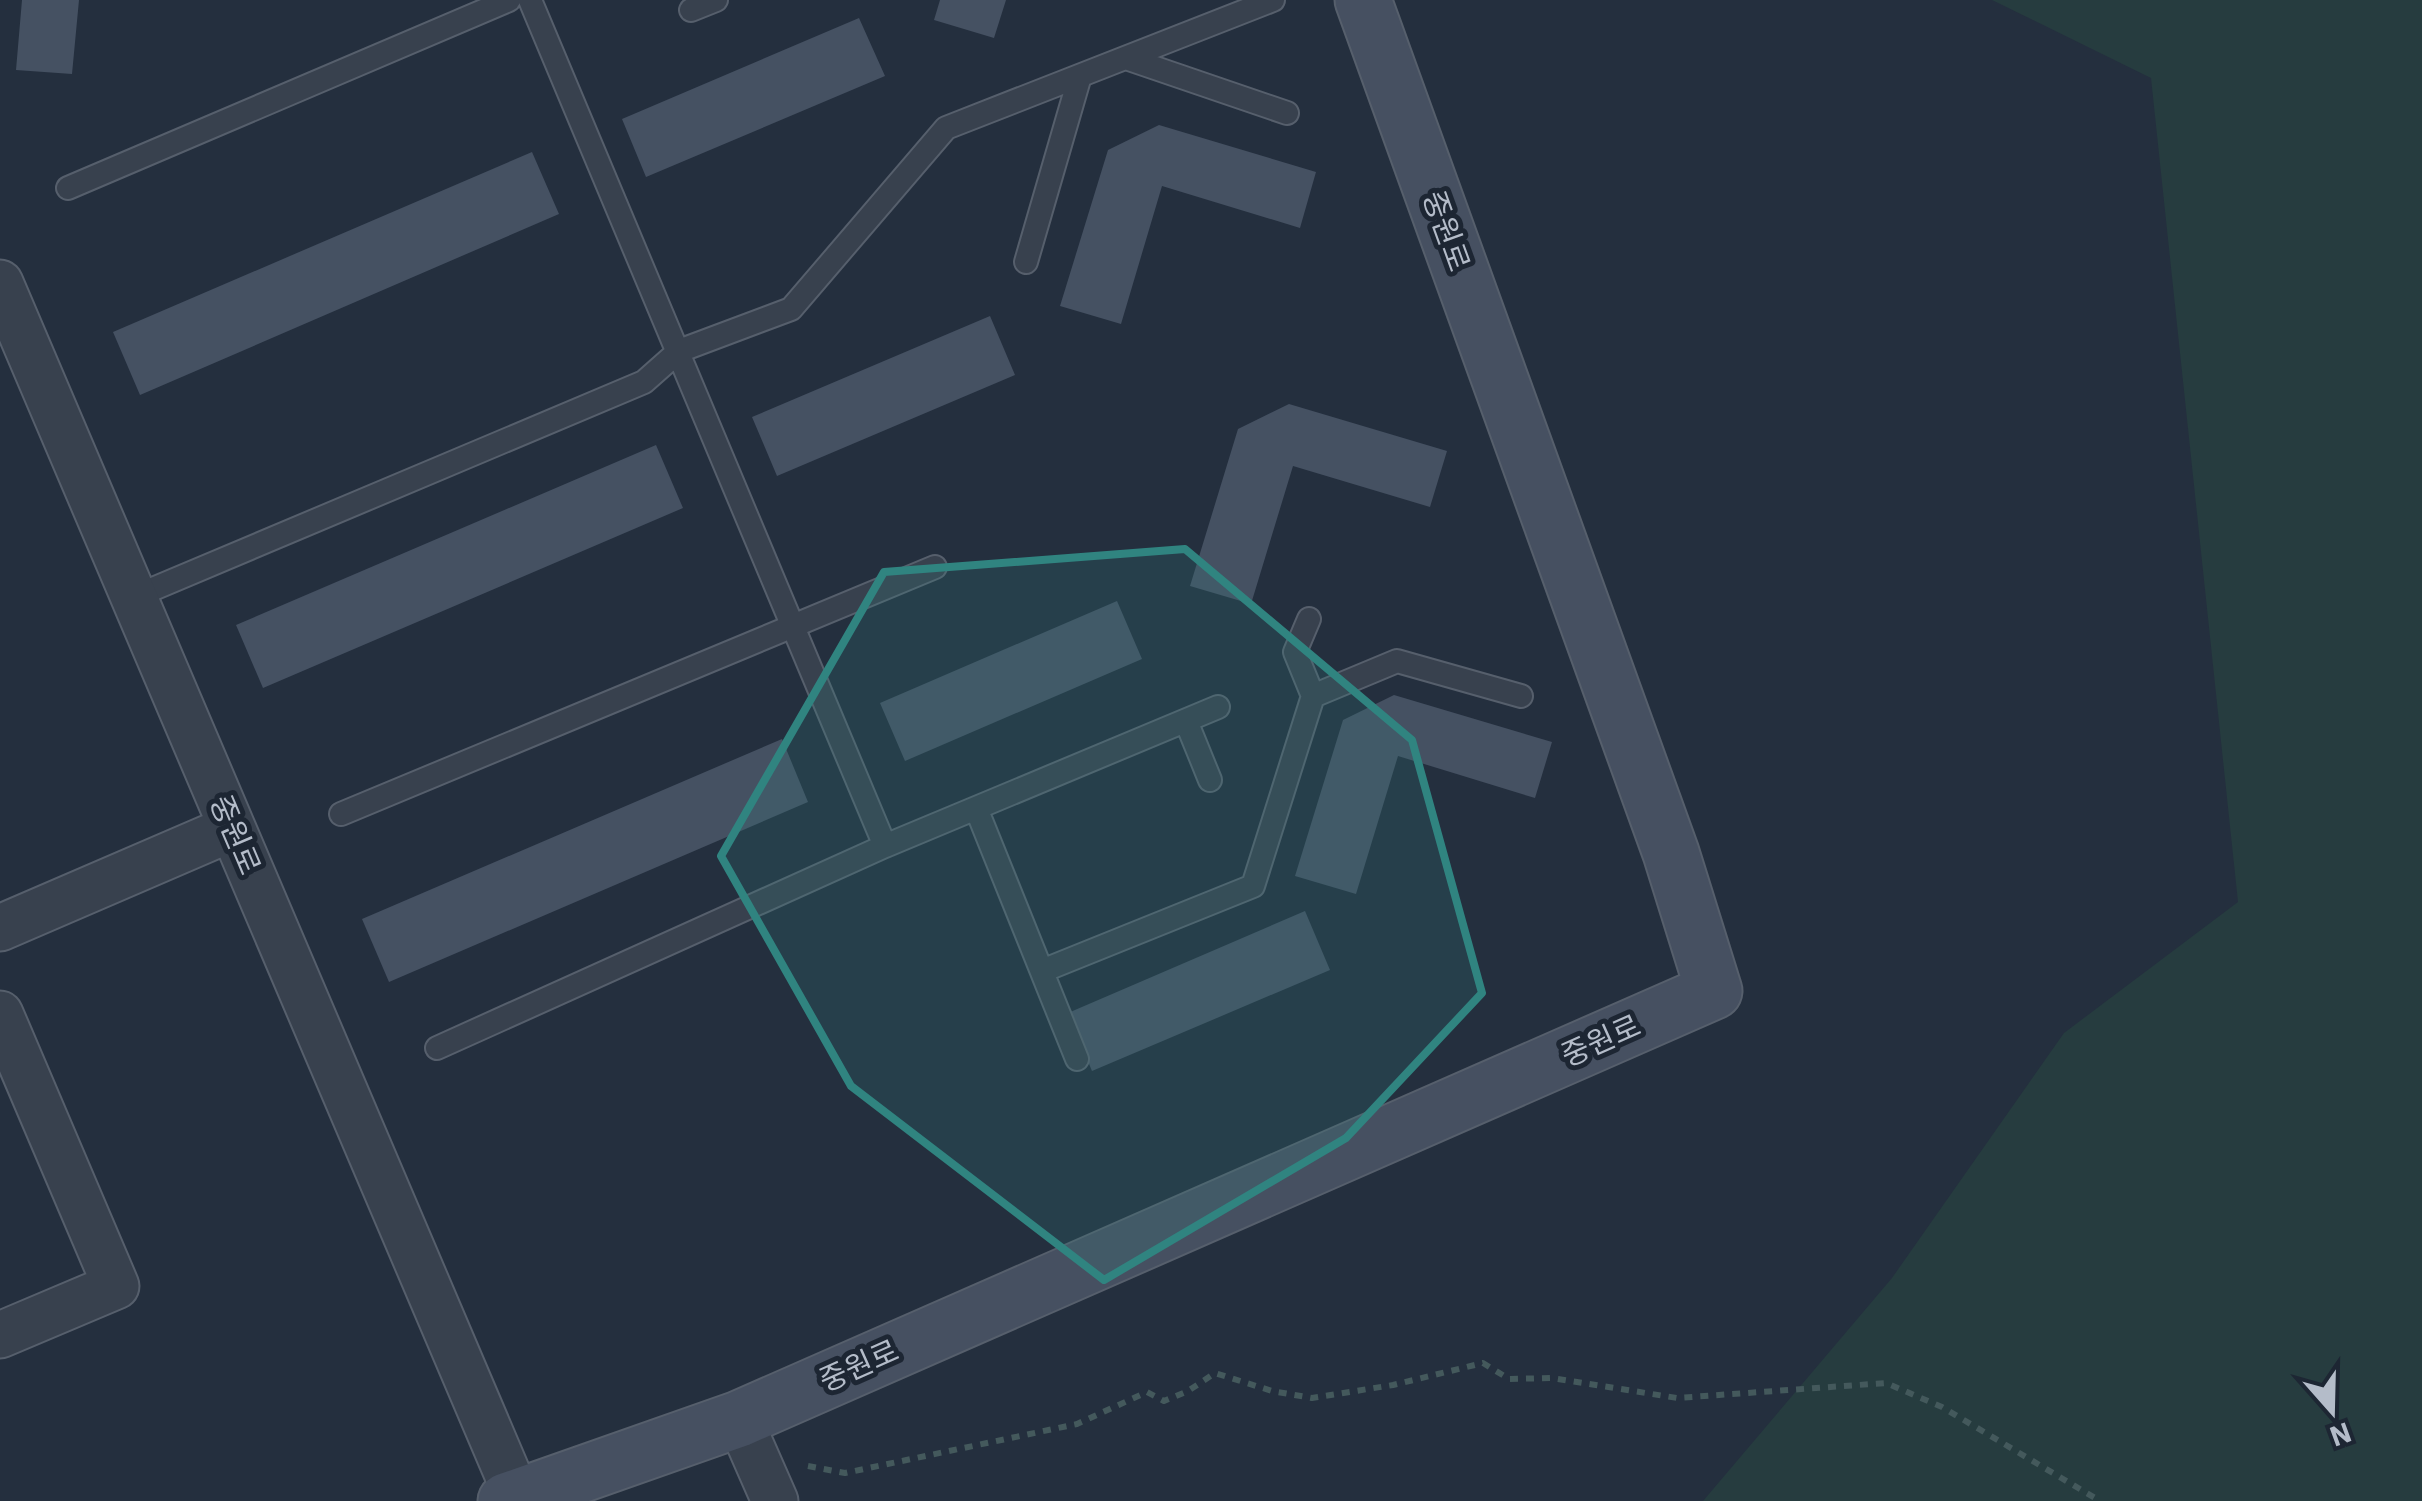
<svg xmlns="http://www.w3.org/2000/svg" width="2422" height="1501" viewBox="0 0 2422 1501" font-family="'IBM Plex Sans','Noto Sans KR',sans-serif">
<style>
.green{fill:#263c3f}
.building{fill:#455162}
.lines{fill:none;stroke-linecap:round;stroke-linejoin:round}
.lane-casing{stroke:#565f6c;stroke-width:26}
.street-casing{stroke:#565f6c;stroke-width:49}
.secondary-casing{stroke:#565f6c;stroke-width:59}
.path{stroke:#44595c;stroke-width:6;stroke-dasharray:8 8;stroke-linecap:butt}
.lane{stroke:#38414e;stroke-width:22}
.street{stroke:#38414e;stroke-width:45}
.secondary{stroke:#465061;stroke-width:55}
.marked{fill:#308480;fill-opacity:0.2;stroke:#308480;stroke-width:8;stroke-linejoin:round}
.labels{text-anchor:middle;stroke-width:10;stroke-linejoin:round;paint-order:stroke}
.street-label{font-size:30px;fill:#b4bcc9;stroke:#1d2633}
</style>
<rect width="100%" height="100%" fill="#242f3e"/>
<path class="green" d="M1992,0H2422V1501H1703L1892,1278L2064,1033L2238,902L2151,78Z"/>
<path class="building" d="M22,0H79L72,74L16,70Z
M940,0H1006L994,38L934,20Z
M859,18L885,76L646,177L622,119Z
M1159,125L1316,172L1300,228L1162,186L1121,324L1060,306L1108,150Z
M532,152L559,214L140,395L113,332Z
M990,316L1015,375L777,476L752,417Z
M1289,404L1447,451L1430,507L1293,466L1251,604L1190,586L1238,429Z
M656,445L683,508L263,688L236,625Z
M1117,601L1142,659L905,761L880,703Z
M1394,695L1552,742L1535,798L1398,756L1356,894L1295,876L1343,720Z
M782,739L808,802L389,982L362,919Z
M1305,911L1330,970L1092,1071L1068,1013Z"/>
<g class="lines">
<g class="lane-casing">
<path id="lane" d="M530,0L885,846
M691,10L716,0
M1126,58L1287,113
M68,188L509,0
M1026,262L1080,76
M134,597L644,382L679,351L791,309L946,128L1273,0
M1309,619L1295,652L1313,696
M1186,721L1210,780
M976,808L1077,1059
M341,814L935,567
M1042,971L1253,886L1313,696L1397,661L1521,696
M437,1048L885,846L1218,707"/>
</g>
<g class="street-casing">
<path id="street" d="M0,283L517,1496
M0,928L232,828
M0,1014L116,1286L0,1335
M739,1419L775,1501"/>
</g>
<g class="secondary-casing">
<path id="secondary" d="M506,1501L739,1419L1714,991L1671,853L1363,0"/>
</g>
<path class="path" d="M808,1466L845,1473L1077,1424L1147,1392L1164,1401L1188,1391L1215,1373L1272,1391L1312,1398L1393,1385L1483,1363L1509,1379L1552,1378L1677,1398L1886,1383L1942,1407L2100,1501"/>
<use href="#lane" class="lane"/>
<use href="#street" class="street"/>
<use href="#secondary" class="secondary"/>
</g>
<path class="marked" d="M1185,549L1412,740L1482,993L1346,1138L1104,1280L851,1086L721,856L884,572Z"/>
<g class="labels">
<g class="street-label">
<text transform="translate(1446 231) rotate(70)" y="10">중원로</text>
<text transform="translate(235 835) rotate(67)" y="10">중원로</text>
<text transform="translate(1601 1041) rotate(-24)" y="10">중원로</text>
<text transform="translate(859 1366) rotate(-24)" y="10">중원로</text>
</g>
</g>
<g transform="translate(2332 1411) rotate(160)" stroke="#1d2633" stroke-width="8" paint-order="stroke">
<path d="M0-8L18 38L0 25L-18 38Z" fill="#b4bcc9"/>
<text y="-15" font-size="28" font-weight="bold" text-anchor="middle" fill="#b4bcc9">N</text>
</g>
</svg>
